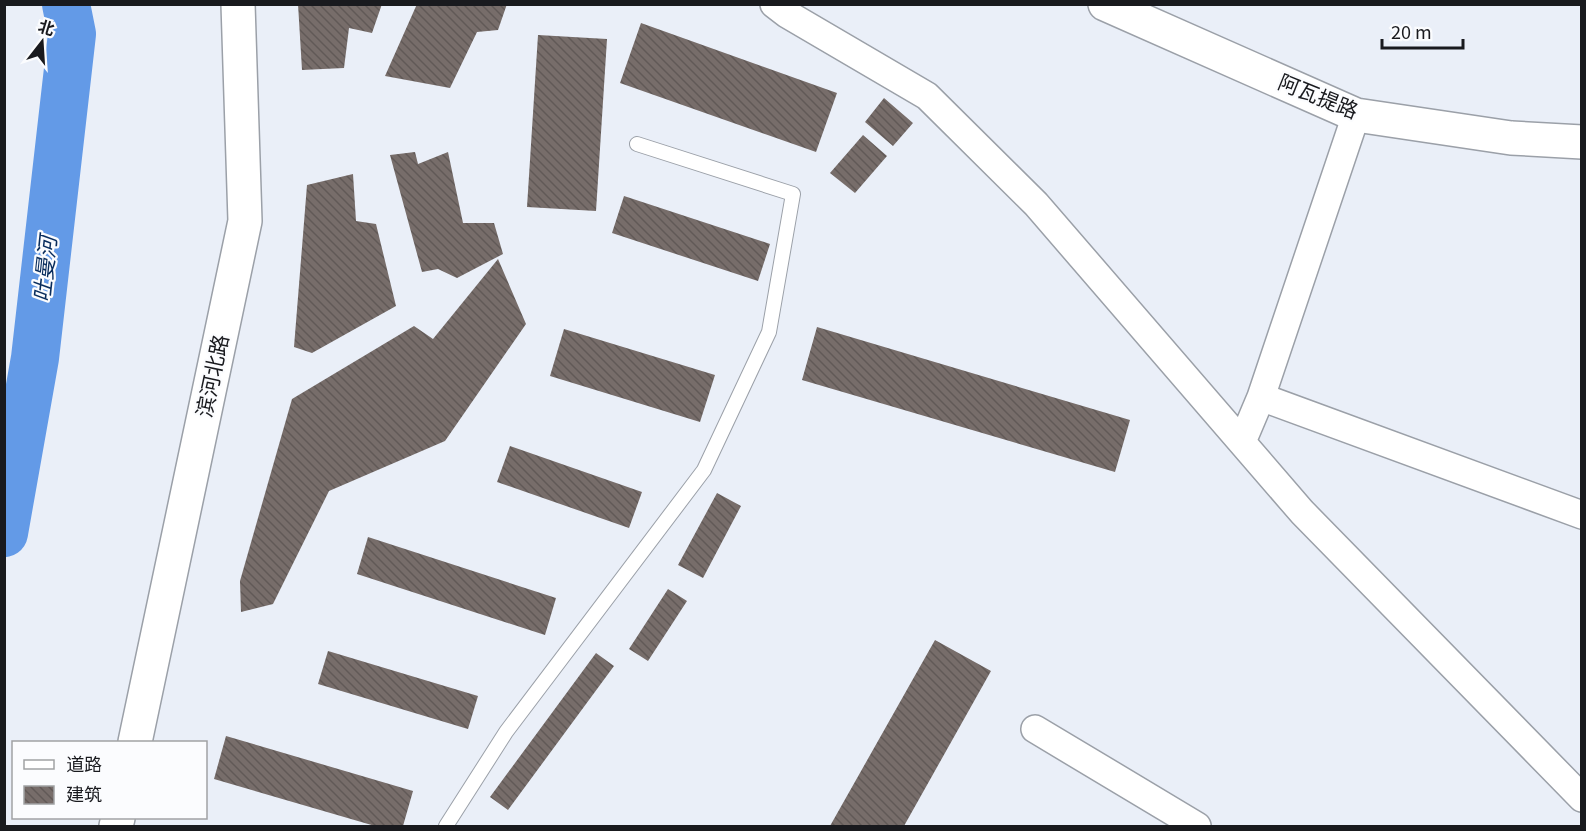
<svg xmlns="http://www.w3.org/2000/svg" width="1586" height="831" viewBox="0 0 1586 831" font-family="Georgia,'Noto Sans SC',serif">
<style>
.lines{fill:none;stroke-linecap:round;stroke-linejoin:round}
.river{stroke:#639ae7;stroke-width:48}
.building{fill:url(#building-back-hatch)}
.lane-casing{stroke:#9ba0a8;stroke-width:16}
.street-casing{stroke:#9ba0a8;stroke-width:30}
.secondary-casing{stroke:#9ba0a8;stroke-width:36}
.lane{stroke:#fff;stroke-width:14}
.street{stroke:#fff;stroke-width:27}
.secondary{stroke:#fff;stroke-width:33}
.labels{text-anchor:middle;stroke-width:4.5;stroke-linejoin:round;paint-order:stroke}
.street-label{font-size:21px;fill:#191a1e;stroke:#fbfcfe}
.water-label{font-size:22px;font-style:italic;fill:#092d5d;stroke:#fbfcfe}
</style>
<defs>
<pattern id="building-back-hatch" width="6" height="6" patternUnits="userSpaceOnUse" patternTransform="scale(1.5)"><rect width="6" height="6" fill="#776d6a"/><path d="M-1 5l2 2M0 0l6 6M5-1l2 2" fill="none" stroke="#615957"/></pattern>
</defs>
<rect width="100%" height="100%" fill="#eaeff8"/>
<g class="lines">
<path class="river" d="M4,533L35,358L72,34L66,4"/>
</g>
<path class="building" d="M298,4H382L372,33L349,28L344,68L302,70Z
M417,4H507L498,30L477,32L450,88L385,76Z
M641,23L837,93L816,152L620,83Z
M538,35L607,39L596,211L527,207Z
M884,98L913,123L893,146L865,122Z
M863,135L887,156L855,193L830,173Z
M415,152L418,164L448,152L463,223H494L503,254L457,278L438,269L422,272L390,155Z
M353,174L356,221L376,224L396,306L312,353L294,347L307,185Z
M624,196L770,244L758,281L612,233Z
M498,259L526,324L445,441L329,491L273,604L241,612L240,581L292,399L414,326L433,339Z
M817,327L1130,420L1115,472L802,380Z
M564,329L715,375L700,422L550,376Z
M510,446L642,492L629,528L497,482Z
M717,493L741,506L703,578L678,565Z
M368,537L556,598L545,635L357,574Z
M668,589L687,601L648,661L629,649Z
M935,640L991,671L904,826H830Z
M328,651L478,696L468,729L318,684Z
M596,653L614,666L508,810L490,797Z
M226,736L413,791L403,826H375L214,779Z"/>
<g class="lines">
<g class="lane-casing">
<path id="lane" d="M446,826L506,732L704,470L769,332L793,194L637,144"/>
</g>
<g class="street-casing">
<path id="street" d="M774,4L787,14L927,96L1036,204L1302,512L1582,798
M1261,397L1582,515
M1242,442L1261,397L1356,115
M1035,729L1197,826"/>
</g>
<g class="secondary-casing">
<path id="secondary" d="M1105,4L1356,115L1511,138L1582,142
M135,742L245,221L238,4
M116,826L118,818"/>
</g>
<use href="#lane" class="lane"/>
<use href="#street" class="street"/>
<use href="#secondary" class="secondary"/>
</g>
<g class="labels">
<g class="street-label">
<text transform="translate(1318 97) rotate(22)" y="7">阿瓦提路</text>
<text transform="translate(213 376) rotate(-78)" y="7">滨河北路</text>
</g>
<g class="water-label">
<text transform="translate(45 269) rotate(-84)" y="8">吐曼河</text>
</g>
</g>
<rect width="1586" height="831" fill="none" stroke="#191a1e" stroke-width="12"/>
<rect x="12" y="741" width="195" height="78" fill="#fbfcfe" stroke="#a1a2a4" stroke-width="1.5"/>
<rect x="24" y="760" width="30" height="9" fill="#ffffff" stroke="#a1a2a4" stroke-width="1.5"/>
<text x="66" y="771" font-size="18" fill="#191a1e">道路</text>
<rect x="24" y="786" width="30" height="18" fill="url(#building-back-hatch)" stroke="#a1a2a4" stroke-width="1.5"/>
<text x="66" y="801" font-size="18" fill="#191a1e">建筑</text>
<g transform="translate(42 42) rotate(17)" stroke="#fbfcfe" stroke-width="4.5" paint-order="stroke">
<path d="M0-4.5L10 22L0 15L-10 22Z" fill="#191a1e"/>
<text y="-9" font-size="16" font-weight="bold" text-anchor="middle" fill="#191a1e">北</text>
</g>
<path d="M1382 39v9h81v-9" fill="none" stroke="#191a1e" stroke-width="3"/>
<text x="1391" y="39" font-size="18" fill="#191a1e" stroke="#fbfcfe" stroke-width="4.5" paint-order="stroke">20 m</text>
</svg>
